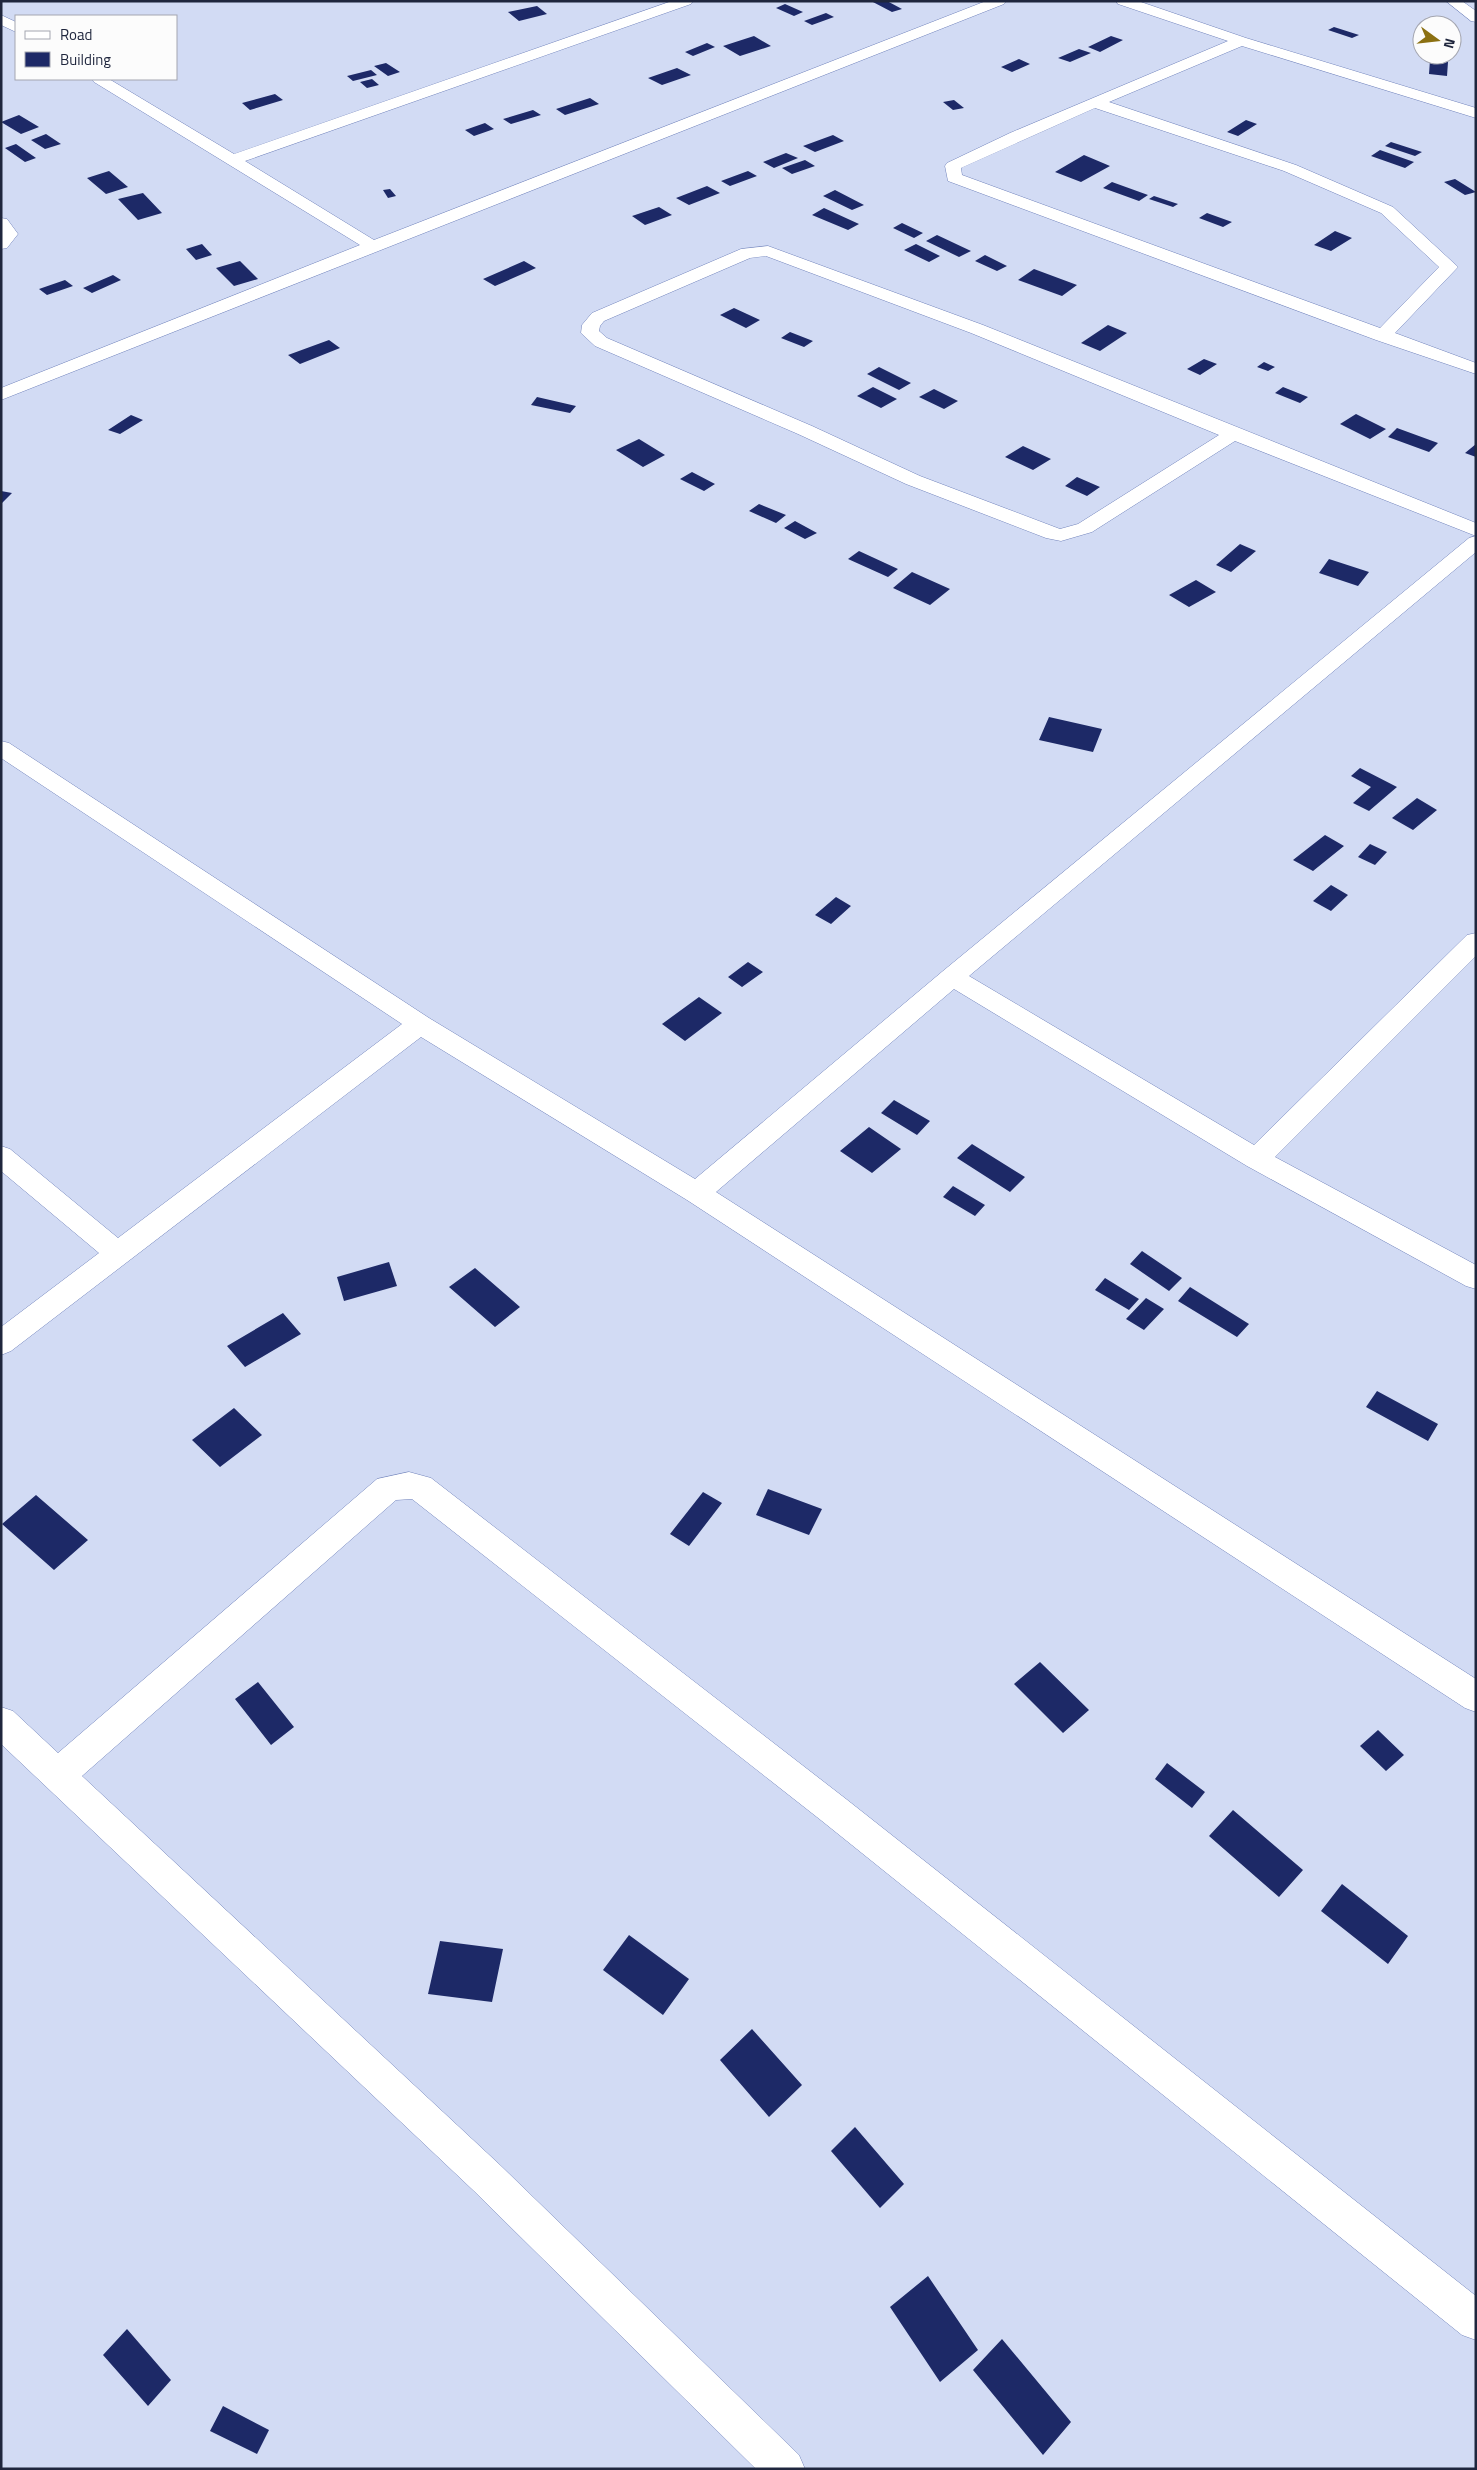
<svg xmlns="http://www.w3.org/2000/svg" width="1477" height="2470" viewBox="0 0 1477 2470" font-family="'Titillium Web',sans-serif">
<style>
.building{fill:#1d2967}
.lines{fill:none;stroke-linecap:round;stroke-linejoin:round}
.minor-casing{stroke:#7284bc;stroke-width:1}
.minor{fill:#fff;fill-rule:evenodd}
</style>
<rect width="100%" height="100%" fill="#d2dbf4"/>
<path class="building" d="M871,1H887L902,9L892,12Z
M785,4L803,12L794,16L776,8Z
M537,6L547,14L519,21L508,12Z
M826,13L834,17L812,25L804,21Z
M1334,27L1359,35L1352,38L1328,30Z
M754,36L771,46L740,56L723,46Z
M1111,36L1123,40L1100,52L1088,47Z
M707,43L715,47L693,56L685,52Z
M1079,49L1091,53L1070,62L1058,58Z
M1019,59L1030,64L1012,72L1001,67Z
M1430,60L1448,62L1447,76L1429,74Z
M386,63L400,72L388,76L374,66Z
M677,68L691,75L662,85L648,78Z
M371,70L377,75L353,81L347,76Z
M372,79L379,85L367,88L360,82Z
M275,94L283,100L250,110L242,103Z
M590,98L599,104L565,115L556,109Z
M954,100L964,108L953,110L943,102Z
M533,110L541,115L511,124L503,119Z
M19,115L39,127L21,134L1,122Z
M1246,120L1257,124L1238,136L1227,132Z
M485,123L494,129L474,136L465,130Z
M46,134L61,144L45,149L31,140Z
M833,135L844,141L815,152L803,146Z
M1391,142L1422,152L1415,156L1385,146Z
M16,144L36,158L25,162L5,148Z
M1380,150L1414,162L1405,168L1371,156Z
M786,153L798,158L774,168L763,162Z
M1084,155L1110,166L1081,182L1055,172Z
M805,160L815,166L792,174L782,168Z
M109,171L128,187L106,194L87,178Z
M748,171L757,176L730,186L721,181Z
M1455,179L1476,192L1465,195L1444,182Z
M1112,182L1148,195L1139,201L1103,188Z
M707,186L720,193L689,205L676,198Z
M390,189L396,196L388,198L383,190Z
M835,190L864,205L852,210L823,196Z
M143,193L162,213L138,220L118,199Z
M1154,196L1178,204L1173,207L1149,199Z
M659,207L672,215L645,225L632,216Z
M824,208L859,224L848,230L812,215Z
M1207,213L1232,222L1223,227L1199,218Z
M902,223L923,233L914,238L893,228Z
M1335,231L1352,238L1331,251L1314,245Z
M937,235L971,251L959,257L926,241Z
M202,244L212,255L196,260L186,249Z
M916,244L940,256L929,262L904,250Z
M985,255L1007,266L997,271L975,261Z
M240,261L258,279L234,286L216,268Z
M524,261L536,268L495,286L483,279Z
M1034,269L1077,285L1062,296L1018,280Z
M113,275L121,280L92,293L83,288Z
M65,280L73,286L47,295L39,289Z
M734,308L760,320L746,328L720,315Z
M1108,325L1127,333L1100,351L1081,343Z
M790,332L813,341L804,347L781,338Z
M329,340L340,348L300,364L288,355Z
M1204,359L1217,364L1200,375L1187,369Z
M1264,362L1275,367L1268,371L1257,367Z
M879,367L911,383L899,390L867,374Z
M873,387L897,399L881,408L857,396Z
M1283,387L1308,397L1300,403L1275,393Z
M934,389L958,401L944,409L919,397Z
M537,397L576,406L570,413L531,405Z
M1356,414L1386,429L1370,439L1340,424Z
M131,415L143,420L120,434L108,430Z
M1397,428L1438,443L1429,452L1388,437Z
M639,439L665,455L643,467L616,450Z
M1476,444V457L1465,453Z
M1023,446L1051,459L1033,470L1005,457Z
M692,472L715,484L704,491L680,479Z
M1077,477L1100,487L1087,496L1065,486Z
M1,491L12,493L1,504Z
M759,504L786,515L776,523L749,511Z
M795,521L817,533L805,539L784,528Z
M1240,544L1256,551L1231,572L1216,565Z
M859,551L898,569L888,577L848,559Z
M1329,559L1369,572L1358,586L1319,573Z
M912,572L950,589L930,605L893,588Z
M1196,580L1216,592L1189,607L1169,595Z
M1049,717L1102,729L1093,752L1039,740Z
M1360,768L1397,787L1369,811L1353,803L1371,787L1351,776Z
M1417,798L1437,810L1413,830L1392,818Z
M1325,835L1344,846L1313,871L1293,860Z
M1370,844L1387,852L1375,865L1358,857Z
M1331,885L1348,895L1331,911L1313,901Z
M836,897L851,906L831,924L815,915Z
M748,962L763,972L742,987L728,977Z
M699,997L722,1013L685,1041L662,1024Z
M894,1100L930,1121L917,1135L881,1113Z
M869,1127L901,1149L872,1173L840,1151Z
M972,1144L1025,1177L1010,1192L957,1158Z
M953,1186L985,1205L975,1216L943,1197Z
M1142,1251L1182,1278L1169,1291L1130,1264Z
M389,1262L397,1286L344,1301L337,1277Z
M475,1268L520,1307L495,1327L449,1287Z
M1105,1278L1139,1299L1129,1310L1095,1290Z
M1190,1287L1249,1324L1237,1337L1178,1301Z
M1146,1298L1164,1309L1144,1330L1126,1319Z
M283,1313L301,1334L245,1367L227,1346Z
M1377,1391L1438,1424L1428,1441L1366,1407Z
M234,1408L262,1435L220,1467L192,1440Z
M768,1489L822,1509L809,1535L756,1515Z
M703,1492L722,1503L689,1546L670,1534Z
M36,1495L88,1540L54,1570L2,1524Z
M1040,1662L1089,1710L1063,1733L1014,1684Z
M258,1682L294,1727L271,1745L235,1699Z
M1378,1730L1404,1755L1386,1771L1360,1746Z
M1167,1763L1205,1792L1192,1808L1155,1779Z
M1233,1810L1303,1870L1279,1897L1209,1836Z
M1342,1884L1408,1936L1388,1964L1321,1911Z
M629,1935L689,1979L663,2015L603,1970Z
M440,1941L503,1949L492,2002L428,1994Z
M752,2029L802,2085L769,2117L720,2060Z
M855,2127L904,2184L880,2208L831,2151Z
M928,2276L978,2350L940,2382L890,2307Z
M127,2329L171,2380L148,2406L103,2355Z
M1002,2339L1071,2422L1043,2455L973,2370Z
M223,2406L269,2430L257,2454L210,2431Z"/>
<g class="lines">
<g class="minor-casing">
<path id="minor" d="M672,1H693L691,4L245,161L374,240L986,1H1006L1004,4L1,400V388L360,245L94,82L92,79H109L234,154Z
M1116,1H1138L1246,38L1476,108V118L1242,46L1109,102L1296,165L1393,207L1458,267L1395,333L1476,363V374L1376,340L948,181L945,166L947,163L1010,133L1228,41L1118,4ZM1095,108L1284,171L1381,213L1439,267L1380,328L962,175L961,168Z
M1446,1H1462L1476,11V22L1471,21Z
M1,15L16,22V32L1,25Z
M1,218L7,219L18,234L7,248L1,249Z
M768,246L983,325L1476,523V536L1235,441L1092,532L1061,541L1046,538L906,484L798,434L595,346L581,333L582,325L592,313L741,249ZM766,256L971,333L1219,435L1078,524L1060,529L920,476L812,426L607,338L599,331L600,326L604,321L750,258Z
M1476,536V552L969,976L1254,1145L1467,935L1476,933V956L1275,1157L1476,1265V1289L1466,1286L1247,1166L954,989L716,1192L1476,1679V1712L1465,1708L687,1200L421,1037L11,1351L1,1355V1327L99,1253L1,1171V1146L10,1149L118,1238L402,1024L1,758V741L9,743L429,1018L695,1179L943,971L1469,538Z
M409,1472L431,1478L846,1799L1476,2296V2340L1462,2335L822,1821L412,1499L396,1500L82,1776L500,2165L799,2455L805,2469H756L474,2191L1,1744V1707L13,1711L58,1753L377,1479Z"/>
</g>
<use href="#minor" class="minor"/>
</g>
<rect width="1477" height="2470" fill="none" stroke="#1f263d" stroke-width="5"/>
<rect x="15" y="15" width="162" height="65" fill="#fcfcfc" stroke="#a4a6b0"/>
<rect x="25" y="31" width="25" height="8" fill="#ffffff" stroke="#a4a6b0"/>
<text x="60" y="40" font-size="15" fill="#1f263d">Road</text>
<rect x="25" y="52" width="25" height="15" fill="#1d2967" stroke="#a4a6b0"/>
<text x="60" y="65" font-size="15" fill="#1f263d">Building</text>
<g transform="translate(1437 40) rotate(105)"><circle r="24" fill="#fcfcfc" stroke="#a4a6b0"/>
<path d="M0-4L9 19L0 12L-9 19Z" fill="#8b7012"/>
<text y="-8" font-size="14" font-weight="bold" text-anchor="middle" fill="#1f263d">N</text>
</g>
</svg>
